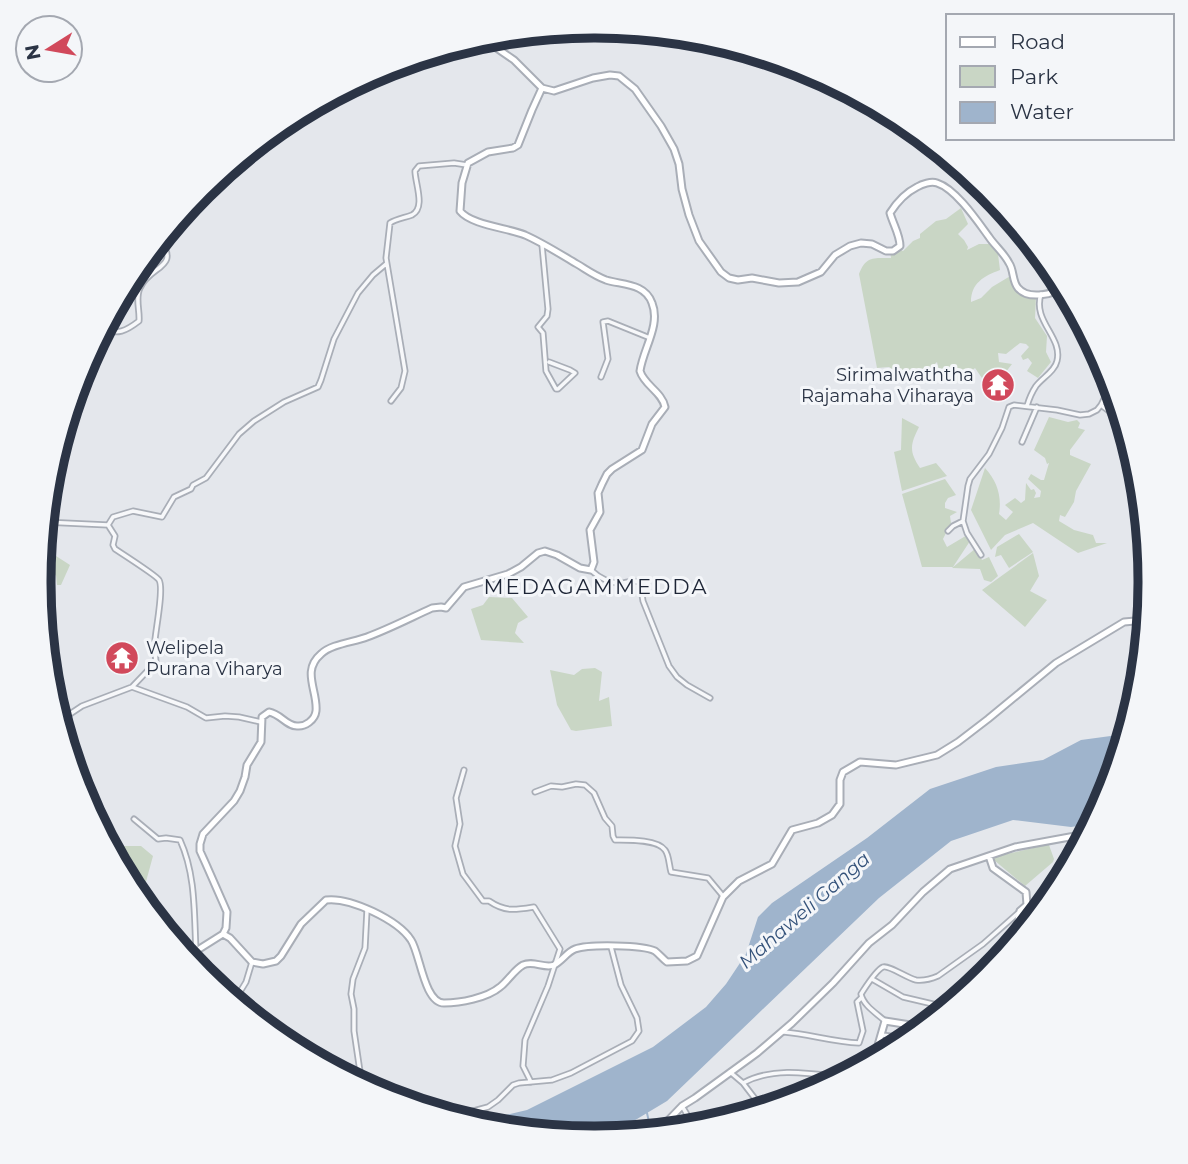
<svg xmlns="http://www.w3.org/2000/svg" width="1188" height="1164" viewBox="0 0 1188 1164" font-family="Montserrat,sans-serif">
<style>
.green{fill:#c9d6c5}
.water{fill:#9fb4cc}
.lines{fill:none;stroke-linecap:round;stroke-linejoin:round}
.stream{stroke:#9fb4cc;stroke-width:2}
.street-casing{stroke:#a9aeb7;stroke-width:7}
.secondary-casing{stroke:#a9aeb7;stroke-width:9}
.street{stroke:#f7f8fa;stroke-width:3.5}
.secondary{stroke:#fff;stroke-width:5}
.labels{text-anchor:middle;stroke-width:6;stroke-linejoin:round;paint-order:stroke}
.poi-label{font-size:18px;fill:#2b3445;stroke:#f4f6f9;text-anchor:end}
.water-label{font-size:19px;font-style:italic;fill:#34527a;stroke:#f4f6f9}
.quarter-label{font-size:21px;letter-spacing:2px;fill:#1d2536;stroke:#f4f6f9}
.rim{fill:none;stroke:#2b3445;stroke-width:9}
</style>
<rect width="100%" height="100%" fill="#e4e7ec"/>
<path class="green" d="M961,208L968,224L958,234L964,240L968,247L967,250L979,244H989L998,254L1000,270C984,276 971,283 971,302L981,298L992,287L1012,275L1016,291L1036,297L1035,318L1047,336L1046,352L1051,362L1038,378L1027,371L1032,363L1028,358L1023,360L1021,356L1029,347L1026,344L1020,343L1006,354L998,353L999,362L1012,364L999,381H984L975,368L960,381L942,382L937,362L915,383L889,367L877,368L859,274C866,256 873,258 891,258L890,250L895,247L903,251L913,241L920,238V234L936,221L946,219Z
M1049,417L1068,422L1077,420L1080,423L1078,428L1085,430L1070,450V455L1091,464L1076,491L1074,502L1065,517L1060,515L1059,521L1074,530L1093,535L1096,543H1107L1078,553L1033,523L1005,535L991,550L971,510L985,468C997,481 1002,496 999,514L1006,520L1013,512L1005,505L1015,498L1021,503L1025,500L1026,483L1031,490L1034,489L1036,493L1034,498L1040,497L1041,491L1028,479L1031,474L1041,480H1044L1049,463L1047,464L1045,458L1034,450Z
M902,418L919,427C910,445 909,451 920,468L936,463L947,476L902,491L894,452L901,450Z
M945,479L956,495L948,498L945,503V508L957,512L950,516L951,523L943,539L947,547L969,534L972,538L953,567H922L902,494Z
M1019,534L1033,552L1009,568L1001,555L995,557L997,547Z
M42,547L70,565L61,585H57L56,575L51,578L39,575Z
M976,548L982,560L989,557L998,576L991,582L984,580L980,569L952,568Z
M1033,553L1039,576L1030,591L1047,600L1025,627L982,590Z
M489,597L512,598L528,617L518,623L515,633L524,643L481,640L471,609L483,605Z
M595,668L602,672L599,701L609,697L612,726L576,731L571,730L557,705L550,670L574,675L582,669Z
M1046,845H1049L1054,859L1053,862L1025,886L994,860V857Z
M122,846H141L153,856L144,889L137,895L132,890L114,858Z"/>
<path class="water" d="M1127,730L1107,795L1092,824L1071,827L1013,820L951,841L879,898L667,1101L632,1122L599,1137L485,1127L473,1123L527,1110L653,1047L706,1007L726,984L746,954L758,917L772,903L867,838L930,789L996,767L1043,760L1081,740L1118,735Z"/>
<g class="lines">
<path class="stream" d="M643,1132L649,1122L647,1113"/>
<g class="street-casing">
<path id="street" d="M542,245L548,309L547,316L538,327L543,333L546,371L556,389H558L575,373L570,370L549,362
M102,329C118,335 126,331 139,321C140,310 135,298 140,288C150,265 181,269 160,239
M601,377L608,359L603,322L608,321L650,338
M391,401L401,388L405,371L386,258L390,223C396,219 404,218 412,215C426,208 415,183 415,171L419,166L454,163L467,165
M1101,405L1109,411L1126,443L1130,444
M1027,406C1029,399 1032,392 1036,386C1042,378 1055,371 1057,361C1063,337 1032,321 1041,294
M1022,442L1037,407
M44,522L108,525L113,517L133,511L162,517L174,497L191,489L193,485L206,478L239,434L254,421L284,402L318,387L321,380L334,339L358,293L373,275L386,264
M108,525L115,536L113,545L115,549C121,553 157,576 159,580C164,588 156,628 155,640C155,647 155,654 156,662L132,687
M948,531L953,526L963,521
M981,555L967,533L963,521L968,486L970,479L989,454L1002,428L1009,407L1014,405L1057,410L1080,415L1089,414L1097,410L1101,405L1112,383
M591,570C599,578 611,584 623,583C630,582 633,580 640,582L643,601L669,666L677,677L687,685L710,698
M58,722L82,706L132,687L187,707L206,718L225,716L239,717L261,722
M464,770L456,798L460,824L455,846L463,874L483,901H489C505,912 515,910 534,907L560,949L548,986L525,1040L523,1066L531,1082
M535,792L551,786L562,787L576,784L585,785L594,793L605,818L612,826L613,836L615,840C628,840 657,839 665,850C669,855 669,865 671,872L708,878L723,896
M134,819L158,839L166,838L180,840C196,875 194,914 196,951
M872,979L903,997L937,1005L951,1000L1000,959
M235,1003V1000L246,982L252,962
M885,1021C876,1013 863,1005 861,994C865,988 876,970 883,967C889,965 907,978 916,980C924,981 931,979 938,976L983,944L1018,913
M784,1032C809,1034 833,1042 859,1043L863,1031L857,1002L861,998
M881,1035L910,1038
M730,1072L743,1083L763,1109
M743,1083C772,1067 808,1073 840,1077
M362,1085L354,1031V1009L351,994L353,979L365,948L367,910
M826,1085L828,1076
M682,1106L695,1128
M451,1117L488,1107L498,1100L513,1085L519,1083L552,1080L571,1073L632,1041L639,1031L637,1018L621,985L611,947"/>
</g>
<g class="secondary-casing">
<path id="secondary" d="M482,38L514,60L542,88L554,91L593,78L610,75L619,76L635,89L661,126L674,149L679,164L682,189L689,215L699,241L721,272L729,278L738,280L752,278L779,283L798,282L821,272L835,255L850,246L861,243L872,244L886,251H893L900,246C900,235 893,224 890,213C897,202 905,193 917,187C922,184 931,181 937,183C956,189 978,222 989,237C995,246 1004,253 1009,263C1014,270 1012,281 1018,288C1028,300 1054,295 1063,286
M989,856L993,868L1026,892L1027,905L1020,911L1013,943
M223,934L226,928L227,912L205,862L200,851V844L203,834L234,801L240,791L245,777L247,765L261,742L262,717L269,712C281,714 286,726 297,726C305,727 315,720 316,711C318,691 301,671 321,654C331,644 354,642 367,637C389,629 410,618 432,608L441,607L446,608L464,587L508,574L521,567L538,553L545,551L557,555L580,568L591,570L594,562L590,530L600,512L598,493L602,484L607,474L612,469L642,450L652,424L665,407C662,392 644,385 640,371C643,349 661,325 652,303C645,283 622,285 606,280C595,276 587,270 577,264C560,254 543,243 525,235C508,228 471,225 460,211L462,183L468,163L488,152L513,148L518,145L532,110L542,88
M223,934L230,938L252,962L263,964L276,961L281,956L301,924L326,900C350,897 398,920 411,940C420,953 424,1003 444,1003C460,1003 487,998 500,987C508,981 514,970 523,965C533,960 545,969 554,965C562,961 567,952 575,949C589,944 643,945 655,951C659,954 663,959 667,962L687,961L697,956L723,897L739,881L772,864L792,830L818,823L832,815L840,804V780L843,772L860,762L896,765L937,755L958,742L988,719L1056,663L1124,622L1146,620
M185,956L196,951L223,934
M874,1059L885,1021L923,1027
M657,1132L682,1106L695,1098L757,1053L792,1023L833,983L869,943L892,925L923,892L950,869L1015,847L1086,834"/>
</g>
<use href="#street" class="street"/>
<use href="#secondary" class="secondary"/>
</g>
<defs>
<g id="temple-disc" transform="scale(1.75)"><circle r="9.5" fill="#d1495b" stroke="#f4f6f9"/><path d="M0-6L5-2H3V0L6.5 2.5H4V6H1.5V3h-3V6H-4V2.5H-6.5L-3 0V-2H-5Z" fill="#fff"/></g>
</defs>
<g fill-rule="evenodd">
<use href="#temple-disc" x="998" y="385"/>
<use href="#temple-disc" x="122" y="658"/>
</g>
<g class="labels">
<g class="poi-label">
<text x="974" y="381">Sirimalwaththa<tspan x="974" dy="21">Rajamaha Viharaya</tspan></text>
<text x="146" y="654" text-anchor="start">Welipela<tspan x="146" dy="21">Purana Viharya</tspan></text>
</g>
<g class="water-label">
<text transform="translate(804 910) rotate(-41)" y="7">Mahaweli Ganga</text>
</g>
<g class="quarter-label">
<text x="596" y="594">MEDAGAMMEDDA</text>
</g>
</g>
<path d="M0 0H1188V1164H0ZM594 38H595A543 543 0 0 1 1138 581V583A543 543 0 0 1 595 1126H594A543 543 0 0 1 51 583V581A543 543 0 0 1 594 38Z" fill="#f4f6f9" fill-rule="evenodd"/>
<path class="rim" d="M594 38H595A543 543 0 0 1 1138 581V583A543 543 0 0 1 595 1126H594A543 543 0 0 1 51 583V581A543 543 0 0 1 594 38Z"/>
<rect x="946" y="14" width="228" height="126" fill="#f4f6f9" stroke="#a4a8b1" stroke-width="2"/>
<rect x="960" y="37" width="35" height="10" fill="#ffffff" stroke="#a4a8b1" stroke-width="2"/>
<text x="1010" y="49" font-size="21" fill="#2b3445">Road</text>
<rect x="960" y="66" width="35" height="21" fill="#c9d6c5" stroke="#a4a8b1" stroke-width="2"/>
<text x="1010" y="84" font-size="21" fill="#2b3445">Park</text>
<rect x="960" y="102" width="35" height="21" fill="#9fb4cc" stroke="#a4a8b1" stroke-width="2"/>
<text x="1010" y="119" font-size="21" fill="#2b3445">Water</text>
<g transform="translate(49 49) rotate(259)"><circle r="33" fill="#f4f6f9" stroke="#a4a8b1" stroke-width="2"/>
<path d="M0-5L12 26L0 18L-12 26Z" fill="#d1495b"/>
<text y="-10" font-size="19" font-weight="bold" text-anchor="middle" fill="#2b3445">N</text>
</g>
</svg>
